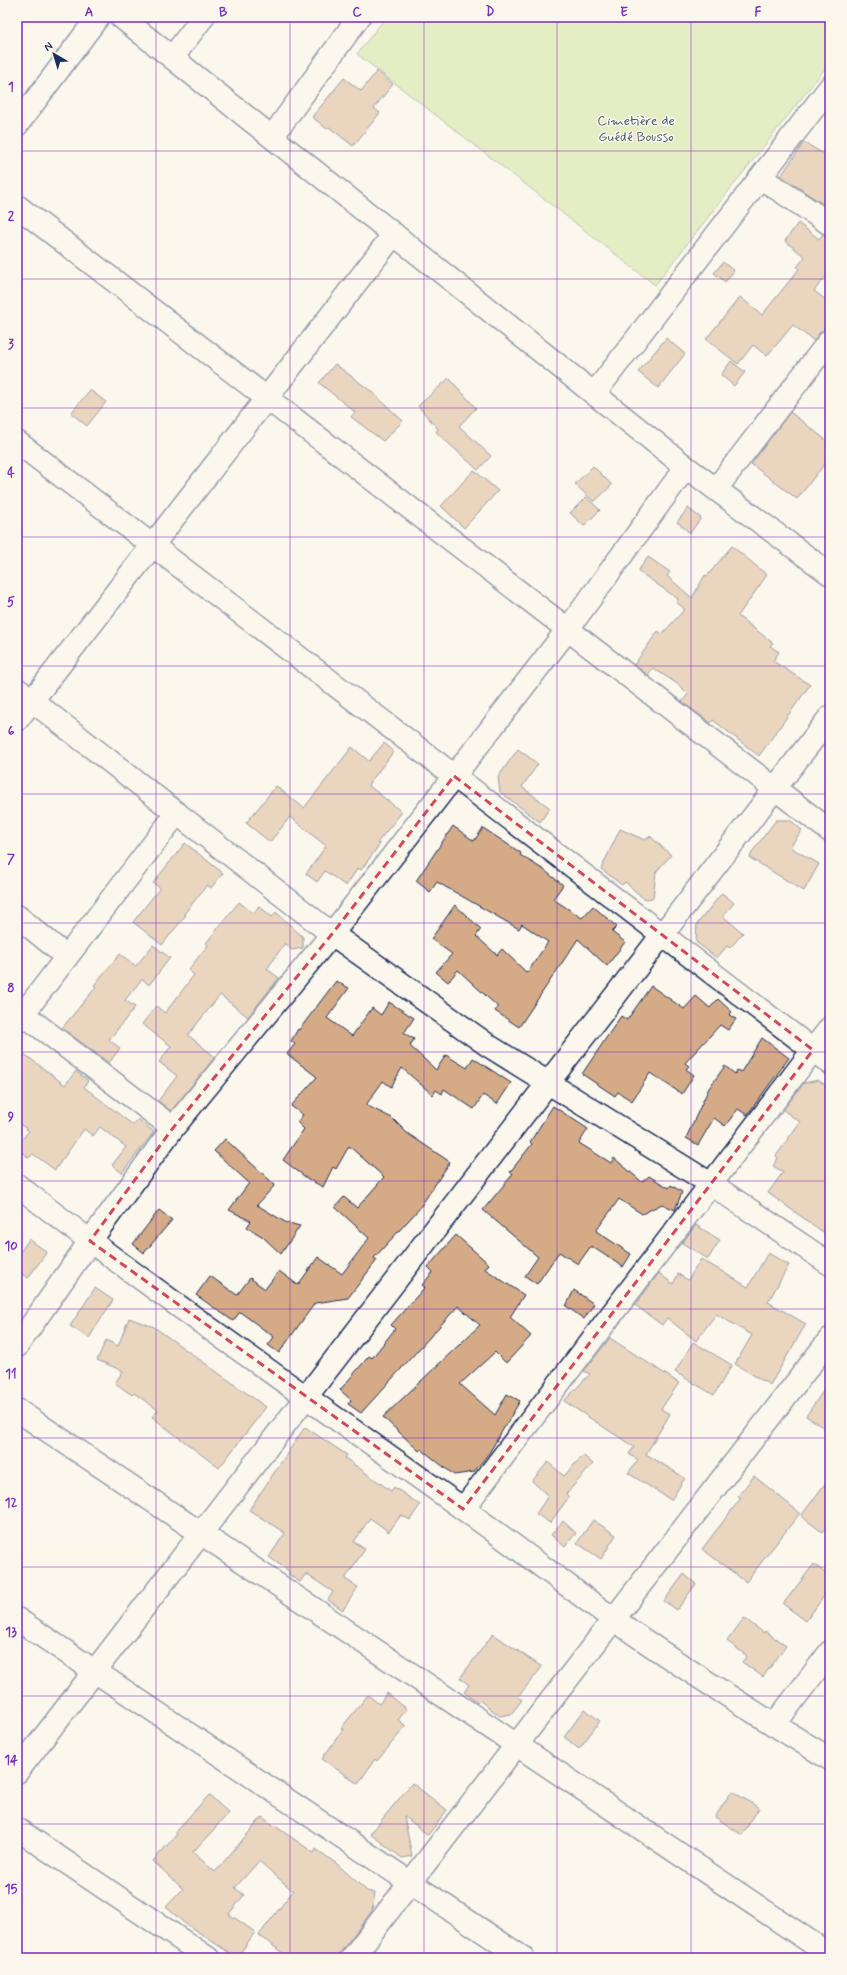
<svg xmlns="http://www.w3.org/2000/svg" width="847" height="1975" viewBox="0 0 847 1975" font-family="Mynerve,sans-serif">
<style>
.green{fill:#cadf94;stroke:#728779}
.building{fill:#d5aa87;stroke:#1b2f5e}
.lines{fill:none;stroke-linecap:round;stroke-linejoin:round}
.minor-casing{stroke:#1b2f5e;stroke-width:25}
.minor{stroke:#fbf7ec;stroke-width:22}
.marked{fill:none;stroke:#d1495b;stroke-width:3;stroke-dasharray:8 5;stroke-linejoin:round}
.grid{fill:none;stroke:#7b2cbf;stroke-width:1;stroke-opacity:0.55}
.labels{text-anchor:middle;stroke-width:3;stroke-linejoin:round;paint-order:stroke}
.park-label{font-size:14px;fill:#475b6c;stroke:#fbf7ec}
.neatline{fill:none;stroke:#7b2cbf;stroke-width:1.5}
.grid-label{font-size:13px;text-anchor:middle;font-weight:bold;fill:#7b2cbf}
</style>
<rect width="100%" height="100%" fill="#fbf7ec"/>
<filter id="ink" filterUnits="userSpaceOnUse"><feTurbulence type="fractalNoise" baseFrequency=".025" numOctaves="2"/><feDisplacementMap in="SourceGraphic" scale="8" xChannelSelector="R" yChannelSelector="G"/><feConvolveMatrix kernelMatrix="1 2 1 2 8 2 1 2 1" color-interpolation-filters="sRGB"/></filter>
<g filter="url(#ink)">
<path class="green" d="M386,17H830V62L655,285L357,54Z"/>
<path class="building" d="M377,71L393,84L374,108L380,113L353,146L329,127L327,129L312,117L344,78L361,91Z
M804,142L830,158V209L781,176Z
M798,223L819,239L823,234L830,236V271L814,291L830,303V328L820,332L814,341L793,325L767,356L753,345L738,364L706,339L740,297L762,315L799,269L797,267L805,257L785,241Z
M723,262L734,271L725,282L714,273Z
M666,338L685,354L658,388L638,372Z
M731,361L745,372L734,386L721,375Z
M335,364L371,391L403,421L383,441L351,417L355,412L319,383Z
M449,378L476,408L459,426L491,456L478,470L436,432L438,429L418,406Z
M90,390L106,402L87,426L71,413Z
M790,412L830,443V457L797,499L751,464Z
M593,466L612,485L594,502L575,484Z
M474,470L498,491L464,528L441,506Z
M586,497L600,510L584,526L570,513Z
M688,508L701,518L690,533L677,522Z
M732,546L767,575L738,616L773,643L770,646L779,652L773,661L810,685L759,756L713,720L711,723L682,702L688,694L679,685L653,668L648,675L634,665L658,631L662,634L685,609L676,602L678,599L638,571L648,557L670,572L667,576L692,598L705,575L707,576Z
M384,743L394,751L368,785L402,812L377,843L380,844L361,870L358,868L346,886L325,871L317,882L306,874L326,846L290,817L270,842L246,823L276,786L304,808L352,747L369,761Z
M518,749L538,764L522,787L550,808L540,822L500,792L498,777Z
M776,820H790L802,830L790,847L819,864L804,891L750,858L752,852Z
M453,826L474,841L483,828L521,853L520,855L544,870L563,885L553,899L582,918L593,906L617,927L612,932L625,942L607,966L578,939L519,1027L495,1011L498,1007L458,970L448,982L436,972L452,954L431,939L455,905L481,929L476,936L497,955L502,949L527,973L548,942L522,924L519,929L437,882L430,892L416,881Z
M620,829L645,840L650,836L671,855L656,872L653,898L644,899L625,882L622,885L601,869Z
M185,843L223,873L211,888L207,885L184,914L186,915L162,945L133,922L160,888L153,883Z
M722,893L734,903L723,916L743,933L730,948L727,946L717,958L696,942L697,924Z
M239,902L253,913L259,906L272,917L276,912L303,937V948L292,950L285,943L267,969L279,978L248,1017L220,995L188,1035L215,1057L171,1111L158,1101L177,1076L159,1062L171,1046L142,1024L156,1006L165,1013L194,975L188,970L208,945L206,943Z
M153,945L170,958L149,985L142,979L125,1000L135,1007L109,1040L120,1048L109,1063L62,1028L96,987L94,985L120,954L136,966Z
M336,981L349,988L327,1018L352,1036L372,1008L381,1015L389,1002L414,1018L404,1033L414,1039L410,1046L436,1070L446,1055L467,1068L473,1058L511,1083L497,1104L483,1095L474,1109L444,1089L442,1094L436,1090L433,1095L402,1068L391,1087L383,1081L366,1105L392,1118L407,1133L450,1162L419,1209L374,1258L377,1260L348,1298L315,1303L279,1353L268,1345L274,1337L240,1312L233,1321L196,1295L210,1276L237,1295L250,1278L265,1289L279,1271L298,1285L318,1257L342,1274L369,1238L335,1207L344,1197L357,1208L384,1177L349,1146L336,1169L333,1167L323,1187L308,1179L283,1160L304,1129L297,1122L303,1115L291,1106L317,1077L287,1054L295,1044L291,1041L298,1029L299,1030Z
M651,986L684,1009L696,996L710,1008L718,999L732,1012L729,1015L736,1019L728,1030L720,1025L685,1063L689,1066L686,1069L694,1075L682,1094L650,1073L632,1101L618,1092L615,1096L582,1074L621,1016L627,1020Z
M762,1038L789,1058L747,1115L738,1109L725,1126L714,1118L698,1145L686,1138L709,1088L725,1066L735,1074L737,1070L741,1072Z
M23,1053L65,1085L76,1071L88,1081L84,1087L133,1125L138,1119L154,1132L122,1173L112,1165L126,1147L100,1127L93,1136L84,1129L55,1170L33,1154L29,1158L17,1148V1145L29,1131L17,1122V1060Z
M818,1080L830,1088V1237L768,1193L783,1172L773,1166L778,1158L776,1156L800,1122L783,1110L804,1083Z
M553,1106L588,1129L579,1143L611,1163L614,1158L642,1182L649,1176L669,1188L671,1185L682,1192L675,1210L662,1204L642,1214L619,1199L596,1231L631,1254L623,1267L591,1246L578,1264L559,1252L537,1284L525,1276L538,1257L483,1210L513,1174L510,1172L532,1144L530,1142Z
M225,1139L275,1185L257,1205L285,1222L300,1226L281,1254L263,1237L247,1227L251,1221L229,1210L249,1183L214,1151Z
M159,1210L172,1220L144,1253L133,1244Z
M696,1225L720,1240L708,1259L682,1243Z
M456,1235L489,1264L485,1269L524,1295L510,1317L531,1336L506,1363L495,1352L460,1384L495,1415L507,1394L520,1401L489,1453L474,1472L454,1475L421,1449L419,1451L383,1417L480,1325L458,1306L361,1413L348,1404L351,1400L340,1390L369,1356L372,1358L395,1329L391,1325L425,1287L422,1285L433,1272L428,1267Z
M29,1239L47,1252L28,1278L17,1271V1257Z
M768,1253L789,1265L768,1302L806,1324L770,1385L735,1364L752,1335L716,1314L696,1341L667,1318L662,1325L635,1305L659,1273L673,1284L678,1274L688,1280L701,1259L748,1287Z
M95,1288L113,1300L89,1338L70,1326Z
M574,1290L594,1304L584,1319L566,1306Z
M129,1318L154,1327L266,1407L219,1468L152,1417L158,1410L134,1393L132,1395L115,1383L123,1371L97,1360L106,1340L118,1346Z
M610,1338L679,1383L661,1409L670,1414L646,1454L685,1478L671,1500L628,1473L638,1460L629,1454L634,1447L564,1401L590,1374L584,1371Z
M693,1342L732,1365L714,1395L675,1372Z
M830,1381V1432L806,1416Z
M305,1427L347,1455L345,1458L391,1491L394,1487L420,1505L410,1520L401,1515L389,1532L370,1518L354,1542L365,1549L345,1579L358,1587L343,1610L328,1600L333,1592L306,1574L300,1582L288,1574L290,1572L269,1557L285,1533L249,1510Z
M583,1455L593,1464L566,1494L569,1497L550,1523L536,1514L548,1496L532,1481L548,1462L564,1476Z
M754,1476L800,1513L746,1582L702,1549L741,1498L738,1496Z
M830,1477V1521L822,1532L801,1516Z
M593,1520L616,1535L601,1559L577,1543Z
M563,1521L576,1533L565,1547L551,1535Z
M814,1564L830,1577V1588L806,1621L783,1604Z
M684,1574L696,1584L677,1610L664,1601Z
M744,1618L764,1633L765,1631L786,1646L763,1677L742,1662L747,1656L727,1641Z
M493,1634L542,1667L518,1697L522,1700L511,1714L500,1716L479,1700L477,1703L464,1692L469,1685L460,1678Z
M387,1693L407,1709L398,1720L406,1726L377,1761L375,1759L358,1784L322,1759L343,1729L341,1728L368,1695L379,1704Z
M585,1709L600,1721L579,1749L564,1737Z
M412,1783L447,1810L428,1835L404,1816L412,1856L402,1858L370,1834Z
M732,1791L759,1808L742,1835L715,1817Z
M209,1795L229,1813L193,1852L215,1872L262,1817L314,1853L316,1849L337,1864L367,1891L375,1893L372,1911L336,1958H289L259,1935L293,1891L259,1861L235,1888L244,1895L229,1914L255,1932L237,1958L183,1922L166,1907L183,1889L153,1861L177,1834L175,1832Z"/>
<g class="lines">
<g class="minor-casing">
<path id="minor" d="M121,17L686,467L830,574
M172,58L203,17
M17,125L98,17
M272,137L359,17
M761,178L830,224
M17,206L830,831
M594,394L830,87
M17,442L830,1063
M716,489L830,340
M17,689L332,934L489,1046L711,1184L830,1264
M17,720L394,234
M17,916L67,957
M23,1014L173,1128
M17,1022L177,813
M17,1185C162,1298 313,1401 462,1508C513,1544 562,1582 612,1618C682,1668 756,1714 830,1759
M17,1346L90,1241L173,1128L332,934L568,629L686,467
M17,1410L830,1955
M463,1509L830,1028
M17,1619L523,1958
M774,1725L830,1652
M17,1772L830,717
M17,1829L208,1958
M352,1958L830,1339"/>
</g>
<use href="#minor" class="minor"/>
</g>
</g>
<path d="M0 0H847V1975H0ZM454,776L813,1050L463,1509L90,1241L173,1128L332,934Z" fill="#fbf7ec" fill-opacity=".55" fill-rule="evenodd"/>
<path class="marked" d="M454,776L813,1050L463,1509L90,1241L173,1128L332,934Z"/>
<path class="grid" d="M156,17V1958M290,17V1958M424,17V1958M557,17V1958M691,17V1958M17,151H830M17,279H830M17,408H830M17,537H830M17,666H830M17,794H830M17,923H830M17,1052H830M17,1181H830M17,1309H830M17,1438H830M17,1567H830M17,1696H830M17,1824H830"/>
<g class="labels">
<g class="park-label">
<text x="636" y="125">Cimetière de<tspan x="636" dy="16">Guédé Bousso</tspan></text>
</g>
</g>
<rect width="847" height="1975" fill="none" stroke="#fbf7ec" stroke-width="44"/>
<g transform="translate(54 54) rotate(322)" stroke="#fbf7ec" stroke-width="3" paint-order="stroke">
<path d="M0-3L7 15L0 10L-7 15Z" fill="#1b2f5e"/>
<text y="-6" font-size="11" font-weight="bold" text-anchor="middle" fill="#1b2f5e">N</text>
</g>
<rect x="22" y="22" width="803" height="1931" class="neatline"/>
<g class="grid-label">
<text x="89" y="16">A</text>
<text x="223" y="16">B</text>
<text x="357" y="16">C</text>
<text x="490" y="16">D</text>
<text x="624" y="16">E</text>
<text x="758" y="16">F</text>
<text x="11" y="91">1</text>
<text x="11" y="220">2</text>
<text x="11" y="348">3</text>
<text x="11" y="477">4</text>
<text x="11" y="606">5</text>
<text x="11" y="735">6</text>
<text x="11" y="863">7</text>
<text x="11" y="992">8</text>
<text x="11" y="1121">9</text>
<text x="11" y="1250">10</text>
<text x="11" y="1378">11</text>
<text x="11" y="1507">12</text>
<text x="11" y="1636">13</text>
<text x="11" y="1764">14</text>
<text x="11" y="1893">15</text>
</g>
</svg>
